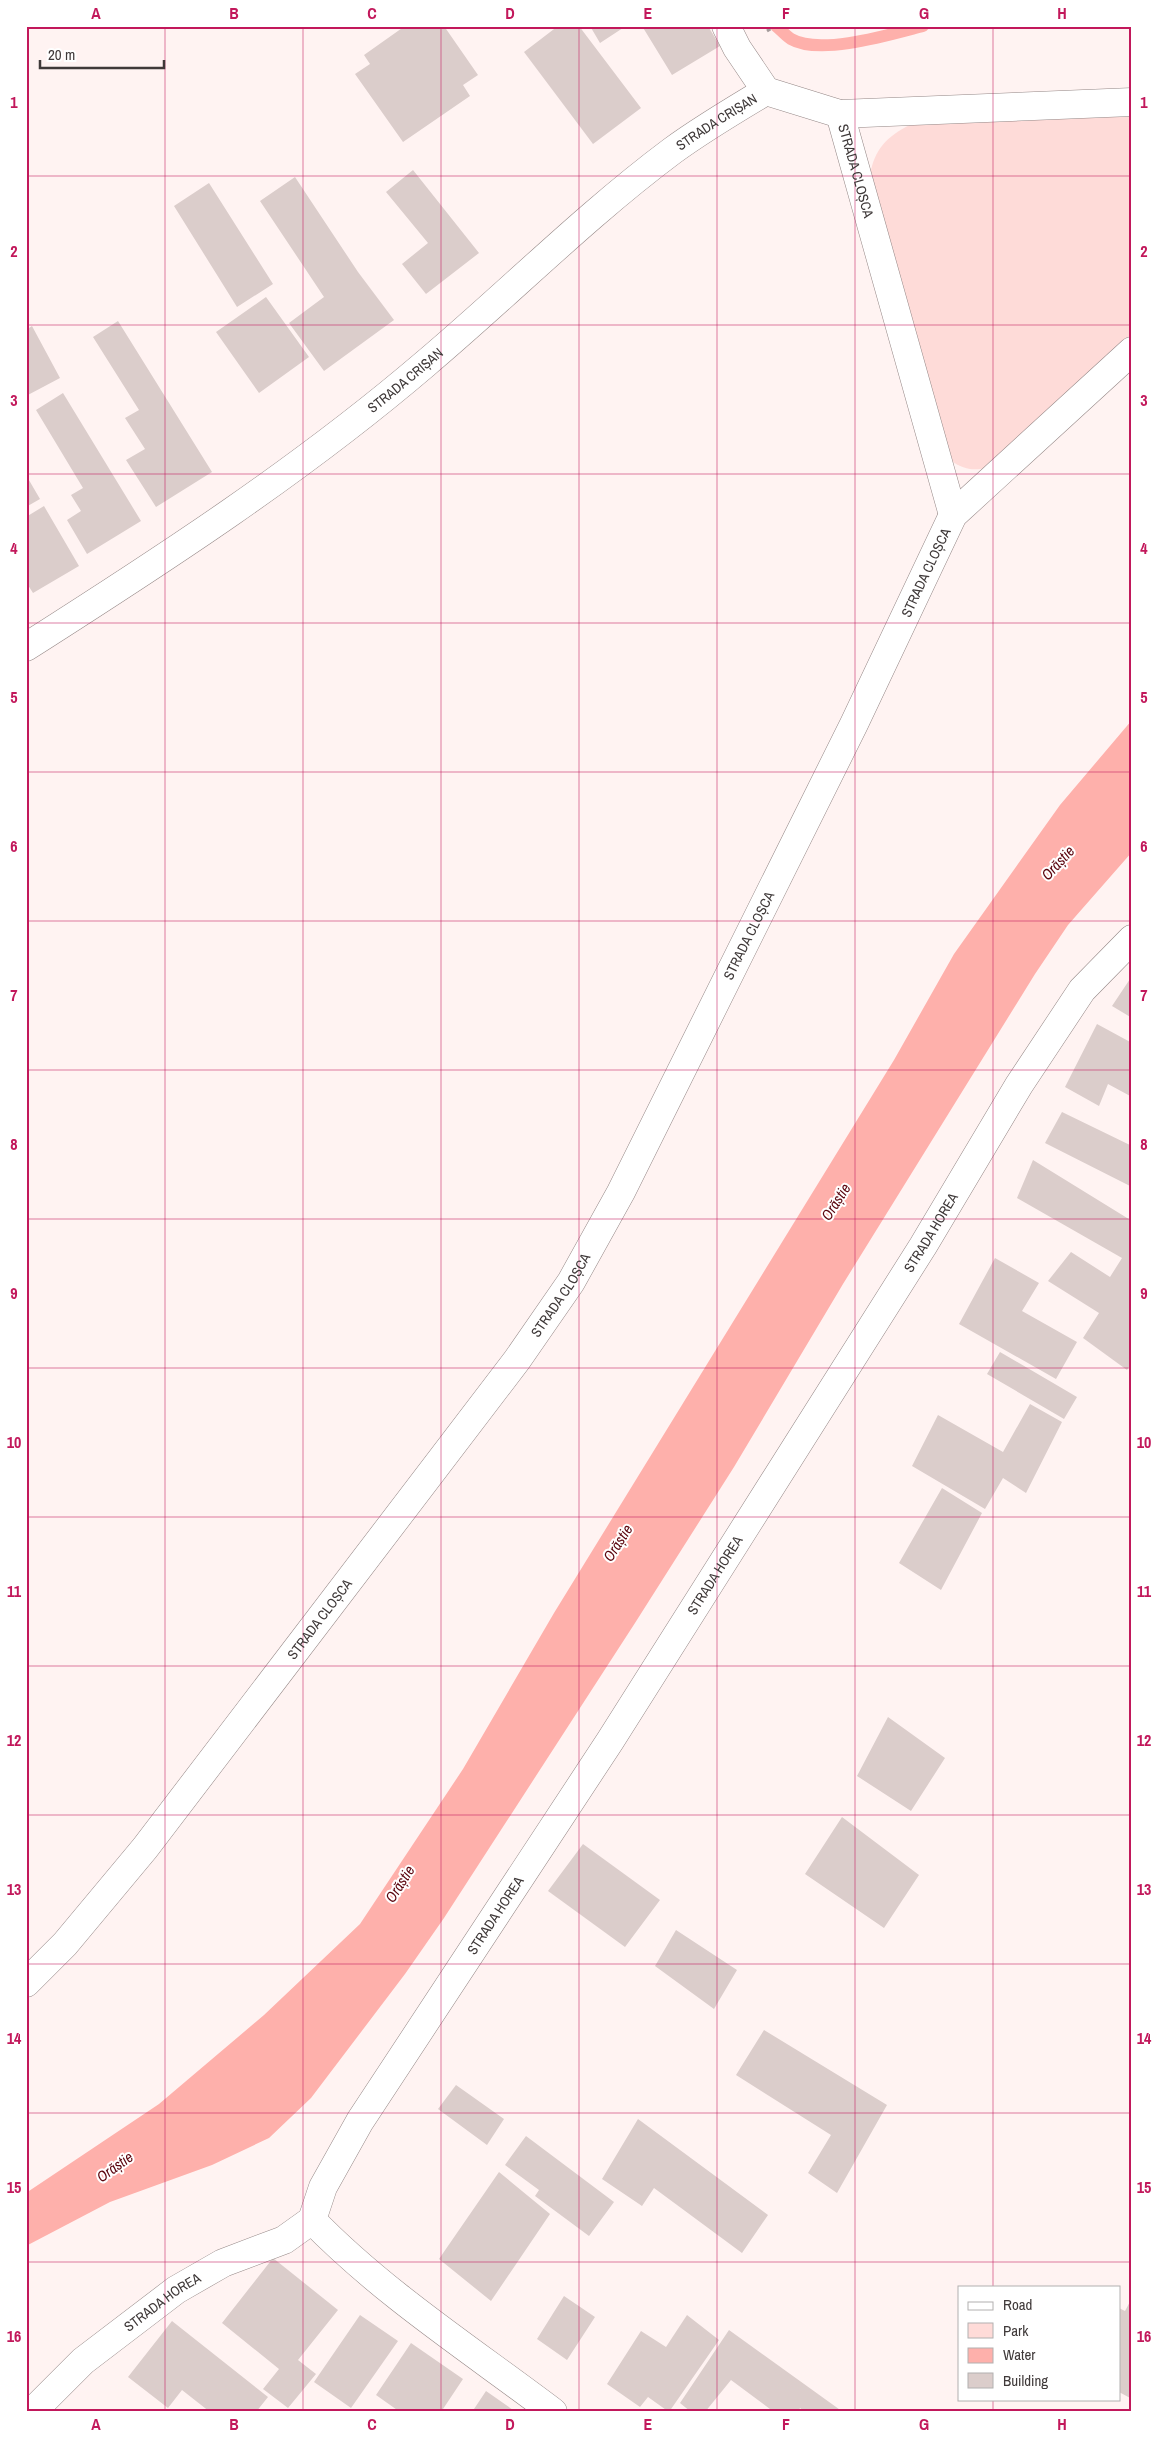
<svg xmlns="http://www.w3.org/2000/svg" width="1158" height="2438" viewBox="0 0 1158 2438" font-family="'Archivo Narrow',sans-serif">
<style>
.green{fill:#fedbd8}
.water{fill:#feb0ab}
.lines{fill:none;stroke-linecap:round;stroke-linejoin:round}
.stream{stroke:#feb0ab;stroke-width:12}
.building{fill:#dbcdcb}
.minor-casing{stroke:#948786;stroke-width:29}
.path{stroke:#a49b9b;stroke-width:3;stroke-dasharray:4 2.5;stroke-linecap:butt}
.minor{stroke:#fff;stroke-width:28}
.grid{fill:none;stroke:#c2185b;stroke-width:1;stroke-opacity:0.55}
.labels{text-anchor:middle;stroke-width:4;stroke-linejoin:round;paint-order:stroke}
.street-label{font-size:14px;fill:#3f3939;stroke:#fff}
.water-label{font-size:15px;font-style:italic;fill:#5b050e;stroke:#fff}
.neatline{fill:none;stroke:#c2185b;stroke-width:2}
.grid-label{font-size:16px;text-anchor:middle;font-weight:bold;fill:#c2185b}
</style>
<rect width="100%" height="100%" fill="#fff3f2"/>
<path class="green" d="M1132,116V335L987,468C971,471 963,469 950,460L870,175C874,150 887,136 910,125Z"/>
<path class="water" d="M1132,720V852L1068,925L1035,974L843,1284L734,1467L635,1623L444,1918L405,1974L311,2098L269,2138L212,2165L110,2202L26,2246V2193L159,2104L264,2015L360,1924L463,1769L554,1613L894,1060L954,954L1060,805Z"/>
<g class="lines">
<path class="stream" d="M776,26C781,30 786,36 791,39C820,56 892,34 923,26"/>
</g>
<path class="building" d="M405,26H444L478,75L463,85L470,96L403,142L355,74L370,64L364,55Z
M558,26H579L641,108L593,144L524,52Z
M590,26H626L600,43Z
M642,26H708L720,46L672,75Z
M413,170L479,253L426,294L402,264L428,243L386,192Z
M295,177L358,272L394,320L324,371L289,323L324,297L260,201Z
M209,183L273,284L237,307L174,206Z
M266,297L309,357L259,393L216,332Z
M118,321L212,472L156,507L126,460L145,449L125,418L139,410L93,337Z
M32,326L60,378L26,396V330Z
M63,393L141,521L87,554L67,520L81,511L71,495L83,488L36,410Z
M26,475L40,499L26,507Z
M44,506L79,566L33,593L26,582V517Z
M1132,976V1018L1112,1006Z
M1097,1024L1132,1043V1097L1108,1084L1099,1106L1065,1087Z
M1062,1112L1132,1146V1187L1045,1143Z
M1033,1160L1132,1221V1362L1127,1370L1083,1338L1099,1313L1048,1281L1071,1252L1110,1277L1122,1258L1017,1198Z
M995,1258L1039,1283L1022,1311L1077,1342L1056,1379L959,1324Z
M1000,1352L1077,1397L1064,1419L987,1374Z
M1030,1404L1062,1422L1026,1493L1003,1478L985,1509L912,1466L938,1415L1003,1452Z
M942,1488L982,1513L941,1590L899,1563Z
M888,1717L945,1758L911,1811L857,1776Z
M842,1817L919,1875L884,1928L805,1874Z
M583,1844L660,1900L625,1947L548,1891Z
M676,1930L737,1970L714,2009L655,1966Z
M764,2030L887,2105L837,2193L808,2173L831,2135L736,2075Z
M456,2085L504,2119L487,2145L438,2109Z
M638,2119L768,2215L742,2253L654,2188L642,2206L602,2179Z
M526,2136L614,2202L589,2236L535,2196L539,2190L505,2165Z
M499,2172L550,2214L491,2301L439,2259Z
M273,2258L338,2310L298,2360L316,2374L288,2408L263,2389L279,2369L222,2323Z
M564,2296L595,2317L567,2360L537,2339Z
M1132,2298V2399L1119,2392V2308L1125,2311Z
M360,2315L398,2341L351,2408L314,2382Z
M687,2315L719,2340L669,2412L648,2397L640,2407L607,2384L641,2331L666,2347Z
M172,2321L268,2397L256,2412H210L182,2390L168,2408L128,2377Z
M729,2330L843,2412H805L800,2408L798,2412H774L731,2380L705,2412H691L680,2403Z
M411,2343L463,2379L441,2412H400L376,2395Z
M486,2391L516,2412H472Z"/>
<g class="lines">
<g class="minor-casing">
<g id="minor">
<path d="M726,26L737,48L766,91"/>
<path id="s1" d="M840,114L953,515"/>
<path id="s2" d="M26,647C164,559 301,470 425,364C508,294 585,216 672,151C702,129 734,110 766,91L840,114L1132,102"/>
<path id="s3" d="M26,1983L65,1944L145,1848L517,1360L571,1282L621,1192L854,724L953,515L1132,351"/>
<path id="s4" d="M32,2412L83,2361L176,2290L223,2263L284,2240L312,2220"/>
<path id="s5" d="M553,2412C471,2350 383,2293 312,2220L323,2187L360,2121L610,1741L923,1246L1019,1085L1082,990L1132,939"/>
</g>
</g>
<path class="path" d="M767,31L775,26"/>
<use href="#minor" class="minor"/>
</g>
<path class="grid" d="M165,26V2412M303,26V2412M441,26V2412M579,26V2412M717,26V2412M855,26V2412M993,26V2287M26,176H1132M26,325H1132M26,474H1132M26,623H1132M26,772H1132M26,921H1132M26,1070H1132M26,1219H1132M26,1368H1132M26,1517H1132M26,1666H1132M26,1815H1132M26,1964H1132M26,2113H1132M26,2262H1132M993,2399V2412"/>
<g class="labels">
<g class="street-label">
<text dy="5" stroke="none"><textPath href="#s2" startOffset="869">STRADA CRIȘAN</textPath></text>
<text dy="5" stroke="none"><textPath href="#s1" startOffset="59">STRADA CLOȘCA</textPath></text>
<text dy="5" stroke="none"><textPath href="#s2" startOffset="464">STRADA CRIȘAN</textPath></text>
<text dy="5" stroke="none"><textPath href="#s3" startOffset="1682">STRADA CLOȘCA</textPath></text>
<text dy="5" stroke="none"><textPath href="#s3" startOffset="1278">STRADA CLOȘCA</textPath></text>
<text dy="5" stroke="none"><textPath href="#s5" startOffset="1475">STRADA HOREA</textPath></text>
<text dy="5" stroke="none"><textPath href="#s3" startOffset="872">STRADA CLOȘCA</textPath></text>
<text dy="5" stroke="none"><textPath href="#s5" startOffset="1070">STRADA HOREA</textPath></text>
<text dy="5" stroke="none"><textPath href="#s3" startOffset="468">STRADA CLOȘCA</textPath></text>
<text dy="5" stroke="none"><textPath href="#s5" startOffset="665">STRADA HOREA</textPath></text>
<text dy="5" stroke="none"><textPath href="#s4" startOffset="171">STRADA HOREA</textPath></text>
</g>
<g class="water-label">
<text transform="translate(1058 863) rotate(-47)" y="5">Orăștie</text>
<text transform="translate(836 1202) rotate(-57)" y="5">Orăștie</text>
<text transform="translate(618 1543) rotate(-57)" y="5">Orăștie</text>
<text transform="translate(400 1884) rotate(-57)" y="5">Orăștie</text>
<text transform="translate(115 2167) rotate(-36)" y="5">Orăștie</text>
</g>
</g>
<rect width="1158" height="2438" fill="none" stroke="#ffffff" stroke-width="55"/>
<rect x="958" y="2286" width="162" height="115" fill="#ffffff" stroke="#b2b0b0"/>
<rect x="968" y="2302" width="25" height="8" fill="#ffffff" stroke="#b2b0b0"/>
<text x="1003" y="2310" font-size="15" fill="#3f3939">Road</text>
<rect x="968" y="2323" width="25" height="15" fill="#fedbd8" stroke="#b2b0b0"/>
<text x="1003" y="2336" font-size="15" fill="#3f3939">Park</text>
<rect x="968" y="2348" width="25" height="15" fill="#feb0ab" stroke="#b2b0b0"/>
<text x="1003" y="2360" font-size="15" fill="#3f3939">Water</text>
<rect x="968" y="2373" width="25" height="15" fill="#dbcdcb" stroke="#b2b0b0"/>
<text x="1003" y="2386" font-size="15" fill="#3f3939">Building</text>
<path d="M40 60v8h124v-8" fill="none" stroke="#3f3939" stroke-width="2.5"/>
<text x="48" y="60" font-size="15" fill="#3f3939" stroke="#ffffff" stroke-width="4" paint-order="stroke">20 m</text>
<rect x="28" y="28" width="1102" height="2382" class="neatline"/>
<g class="grid-label">
<text x="96" y="19">A</text>
<text x="234" y="19">B</text>
<text x="372" y="19">C</text>
<text x="510" y="19">D</text>
<text x="648" y="19">E</text>
<text x="786" y="19">F</text>
<text x="924" y="19">G</text>
<text x="1062" y="19">H</text>
<text x="14" y="108">1</text>
<text x="1144" y="108">1</text>
<text x="14" y="257">2</text>
<text x="1144" y="257">2</text>
<text x="14" y="406">3</text>
<text x="1144" y="406">3</text>
<text x="14" y="554">4</text>
<text x="1144" y="554">4</text>
<text x="14" y="703">5</text>
<text x="1144" y="703">5</text>
<text x="14" y="852">6</text>
<text x="1144" y="852">6</text>
<text x="14" y="1001">7</text>
<text x="1144" y="1001">7</text>
<text x="14" y="1150">8</text>
<text x="1144" y="1150">8</text>
<text x="14" y="1299">9</text>
<text x="1144" y="1299">9</text>
<text x="14" y="1448">10</text>
<text x="1144" y="1448">10</text>
<text x="14" y="1597">11</text>
<text x="1144" y="1597">11</text>
<text x="14" y="1746">12</text>
<text x="1144" y="1746">12</text>
<text x="14" y="1895">13</text>
<text x="1144" y="1895">13</text>
<text x="14" y="2044">14</text>
<text x="1144" y="2044">14</text>
<text x="14" y="2193">15</text>
<text x="1144" y="2193">15</text>
<text x="14" y="2342">16</text>
<text x="1144" y="2342">16</text>
<text x="96" y="2430">A</text>
<text x="234" y="2430">B</text>
<text x="372" y="2430">C</text>
<text x="510" y="2430">D</text>
<text x="648" y="2430">E</text>
<text x="786" y="2430">F</text>
<text x="924" y="2430">G</text>
<text x="1062" y="2430">H</text>
</g>
</svg>
